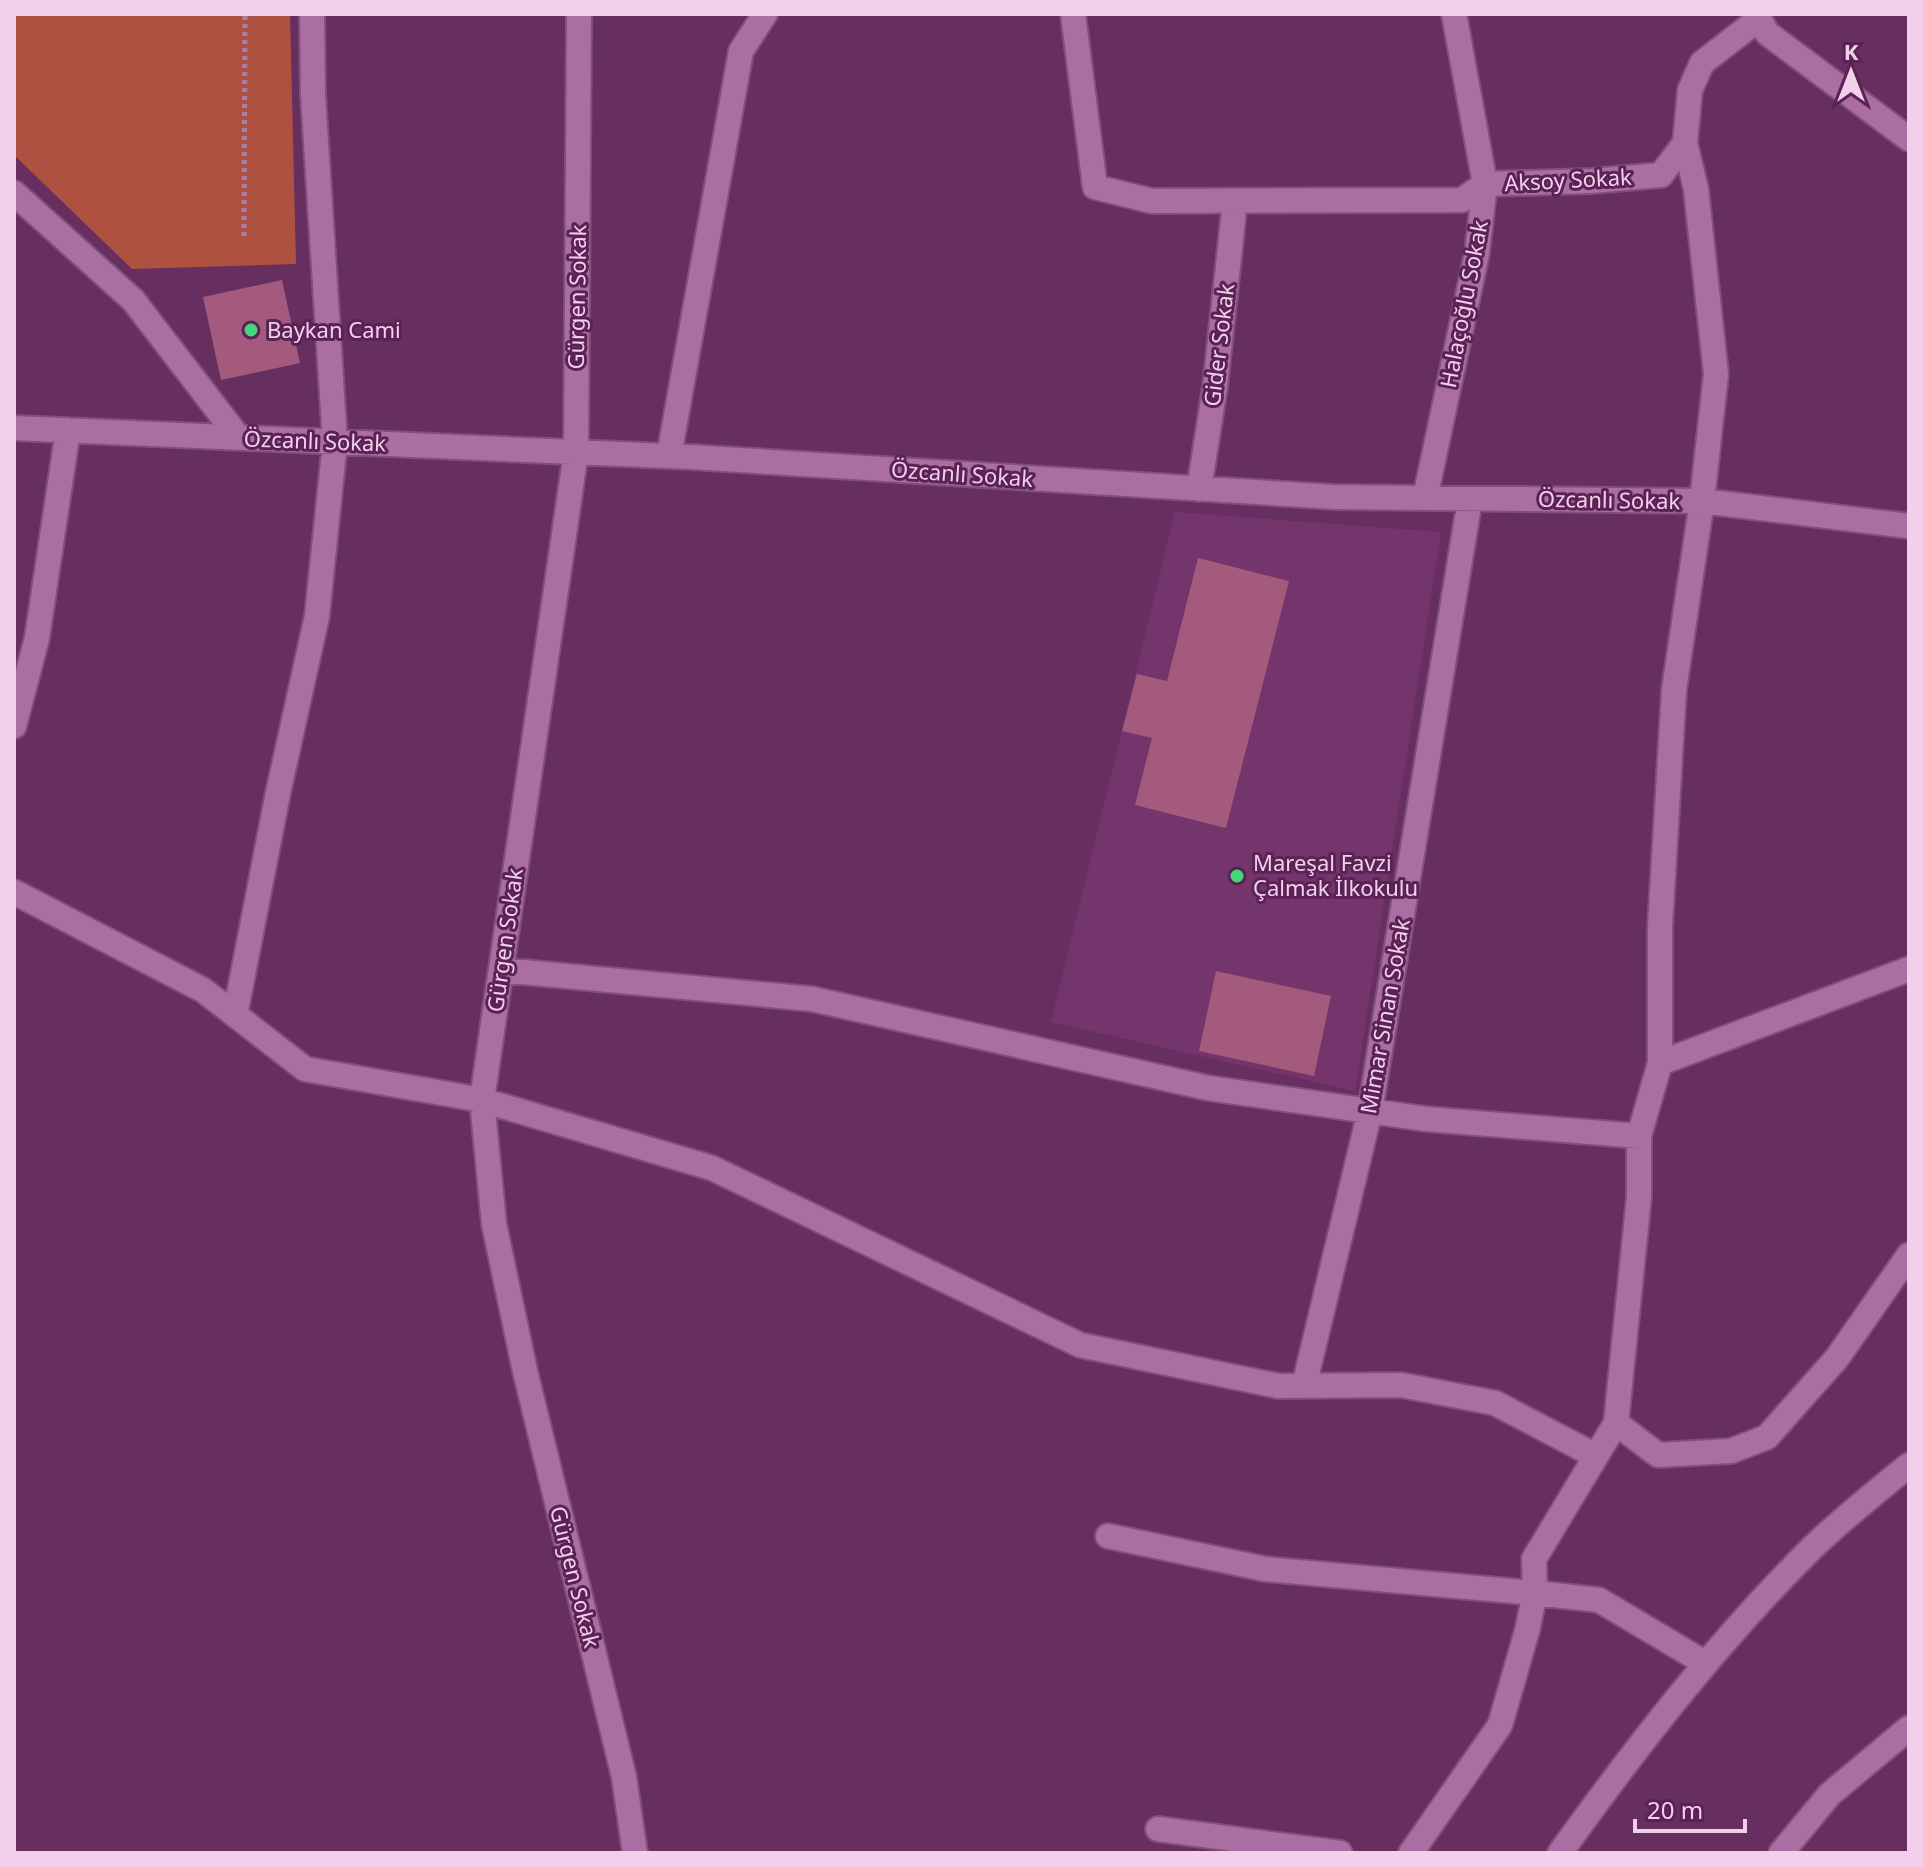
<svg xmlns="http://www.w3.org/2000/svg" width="1923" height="1867" viewBox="0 0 1923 1867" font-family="'Noto Sans',sans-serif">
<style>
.built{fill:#74356d}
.green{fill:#ae5140}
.building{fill:#a45a7c}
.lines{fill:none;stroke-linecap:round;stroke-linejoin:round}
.minor-casing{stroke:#804f7a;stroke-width:28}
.path{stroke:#ab7ea5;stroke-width:5;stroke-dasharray:4 4;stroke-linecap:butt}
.minor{stroke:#ab6ea3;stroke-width:24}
.poi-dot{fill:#43d77b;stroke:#5b2355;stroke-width:3}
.labels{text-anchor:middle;stroke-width:6;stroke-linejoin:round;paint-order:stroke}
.street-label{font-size:22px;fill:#f2d0ec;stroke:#5b2355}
.poi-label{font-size:22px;fill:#f2d0ec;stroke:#5b2355;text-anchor:start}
</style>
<rect width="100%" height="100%" fill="#672f60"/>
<path class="built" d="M1175,512L1441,532L1355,1091L1051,1022Z"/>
<path class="green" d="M14,14H290L296,264L132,269L14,155Z"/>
<path class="building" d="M282,280L300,363L221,380L203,297Z
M1198,558L1289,581L1226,828L1135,805L1152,738L1122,731L1137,674L1167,681Z
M1216,971L1331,996L1314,1076L1199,1051Z"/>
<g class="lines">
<g class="minor-casing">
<path id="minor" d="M579,14L576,452L482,1100L494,1224L525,1371L624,1777L635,1853
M1073,14L1095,187L1152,201L1462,200L1485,184L1591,181L1661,175L1685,143L1690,90L1702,63L1760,18
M1757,14L1767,33L1909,139
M1685,143L1696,189L1716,374L1702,501L1674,690L1660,927V1063L1639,1136V1197L1616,1423L1534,1559L1535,1593L1599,1600L1705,1663
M14,193L133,300L239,438
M14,428L691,457L1335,497L1702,501L1909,526
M669,456L741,51L765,14
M1199,489L1215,387L1235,201
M1425,498L1477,253L1485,184L1454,14
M14,726L37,638L68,430
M14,892L203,990L305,1069L482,1100L712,1168L1080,1345L1278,1386L1401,1385L1495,1403L1596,1456
M501,970L812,999L1208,1088L1426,1119L1639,1136
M235,1015L278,793L317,616L335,442L313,95L312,14
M1660,1063L1909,969
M1304,1386L1370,1111L1470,499
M1616,1423L1658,1455L1731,1451L1767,1437L1837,1358L1909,1255
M1108,1536L1265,1569L1535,1593L1527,1631L1500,1725L1411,1853
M1158,1829L1340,1853
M1560,1853C1637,1746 1718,1641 1812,1548C1842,1519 1876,1492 1909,1465
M1781,1853L1830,1794L1909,1728"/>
</g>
<path class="path" d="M244,236L245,14"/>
<use href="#minor" class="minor"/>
</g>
<g class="poi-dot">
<circle cx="251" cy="330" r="8"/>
<circle cx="1237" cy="876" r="8"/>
</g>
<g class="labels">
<g class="street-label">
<text transform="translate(1568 180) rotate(-3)" y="8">Aksoy Sokak</text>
<text transform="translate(577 297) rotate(-89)" y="8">Gürgen Sokak</text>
<text transform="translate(1464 304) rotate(-79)" y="8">Halaçoğlu Sokak</text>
<text transform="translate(1219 345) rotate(-83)" y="8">Gider Sokak</text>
<text transform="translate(315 441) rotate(2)" y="8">Özcanlı Sokak</text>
<text transform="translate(962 474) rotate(4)" y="8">Özcanlı Sokak</text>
<text transform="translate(1609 500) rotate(1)" y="8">Özcanlı Sokak</text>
<text transform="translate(505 940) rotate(-82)" y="8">Gürgen Sokak</text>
<text transform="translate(1385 1016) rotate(-80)" y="8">Mimar Sinan Sokak</text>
<text transform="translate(575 1577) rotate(76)" y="8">Gürgen Sokak</text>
</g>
<g class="poi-label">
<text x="267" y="338">Baykan Cami</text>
<text x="1253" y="871">Mareşal Favzi<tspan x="1253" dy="25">Çalmak İlkokulu</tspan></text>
</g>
</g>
<rect width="1923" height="1867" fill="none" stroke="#f2d0ec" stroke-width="32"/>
<g transform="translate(1851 72)" stroke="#5b2355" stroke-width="6" paint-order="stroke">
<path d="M0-6L14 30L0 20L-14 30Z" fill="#f2d0ec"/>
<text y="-12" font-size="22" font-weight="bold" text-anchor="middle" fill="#f2d0ec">K</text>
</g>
<path d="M1635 1819v12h110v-12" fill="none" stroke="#f2d0ec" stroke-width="4"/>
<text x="1647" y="1819" font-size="24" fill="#f2d0ec" stroke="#5b2355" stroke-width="6" paint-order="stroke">20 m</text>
</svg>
